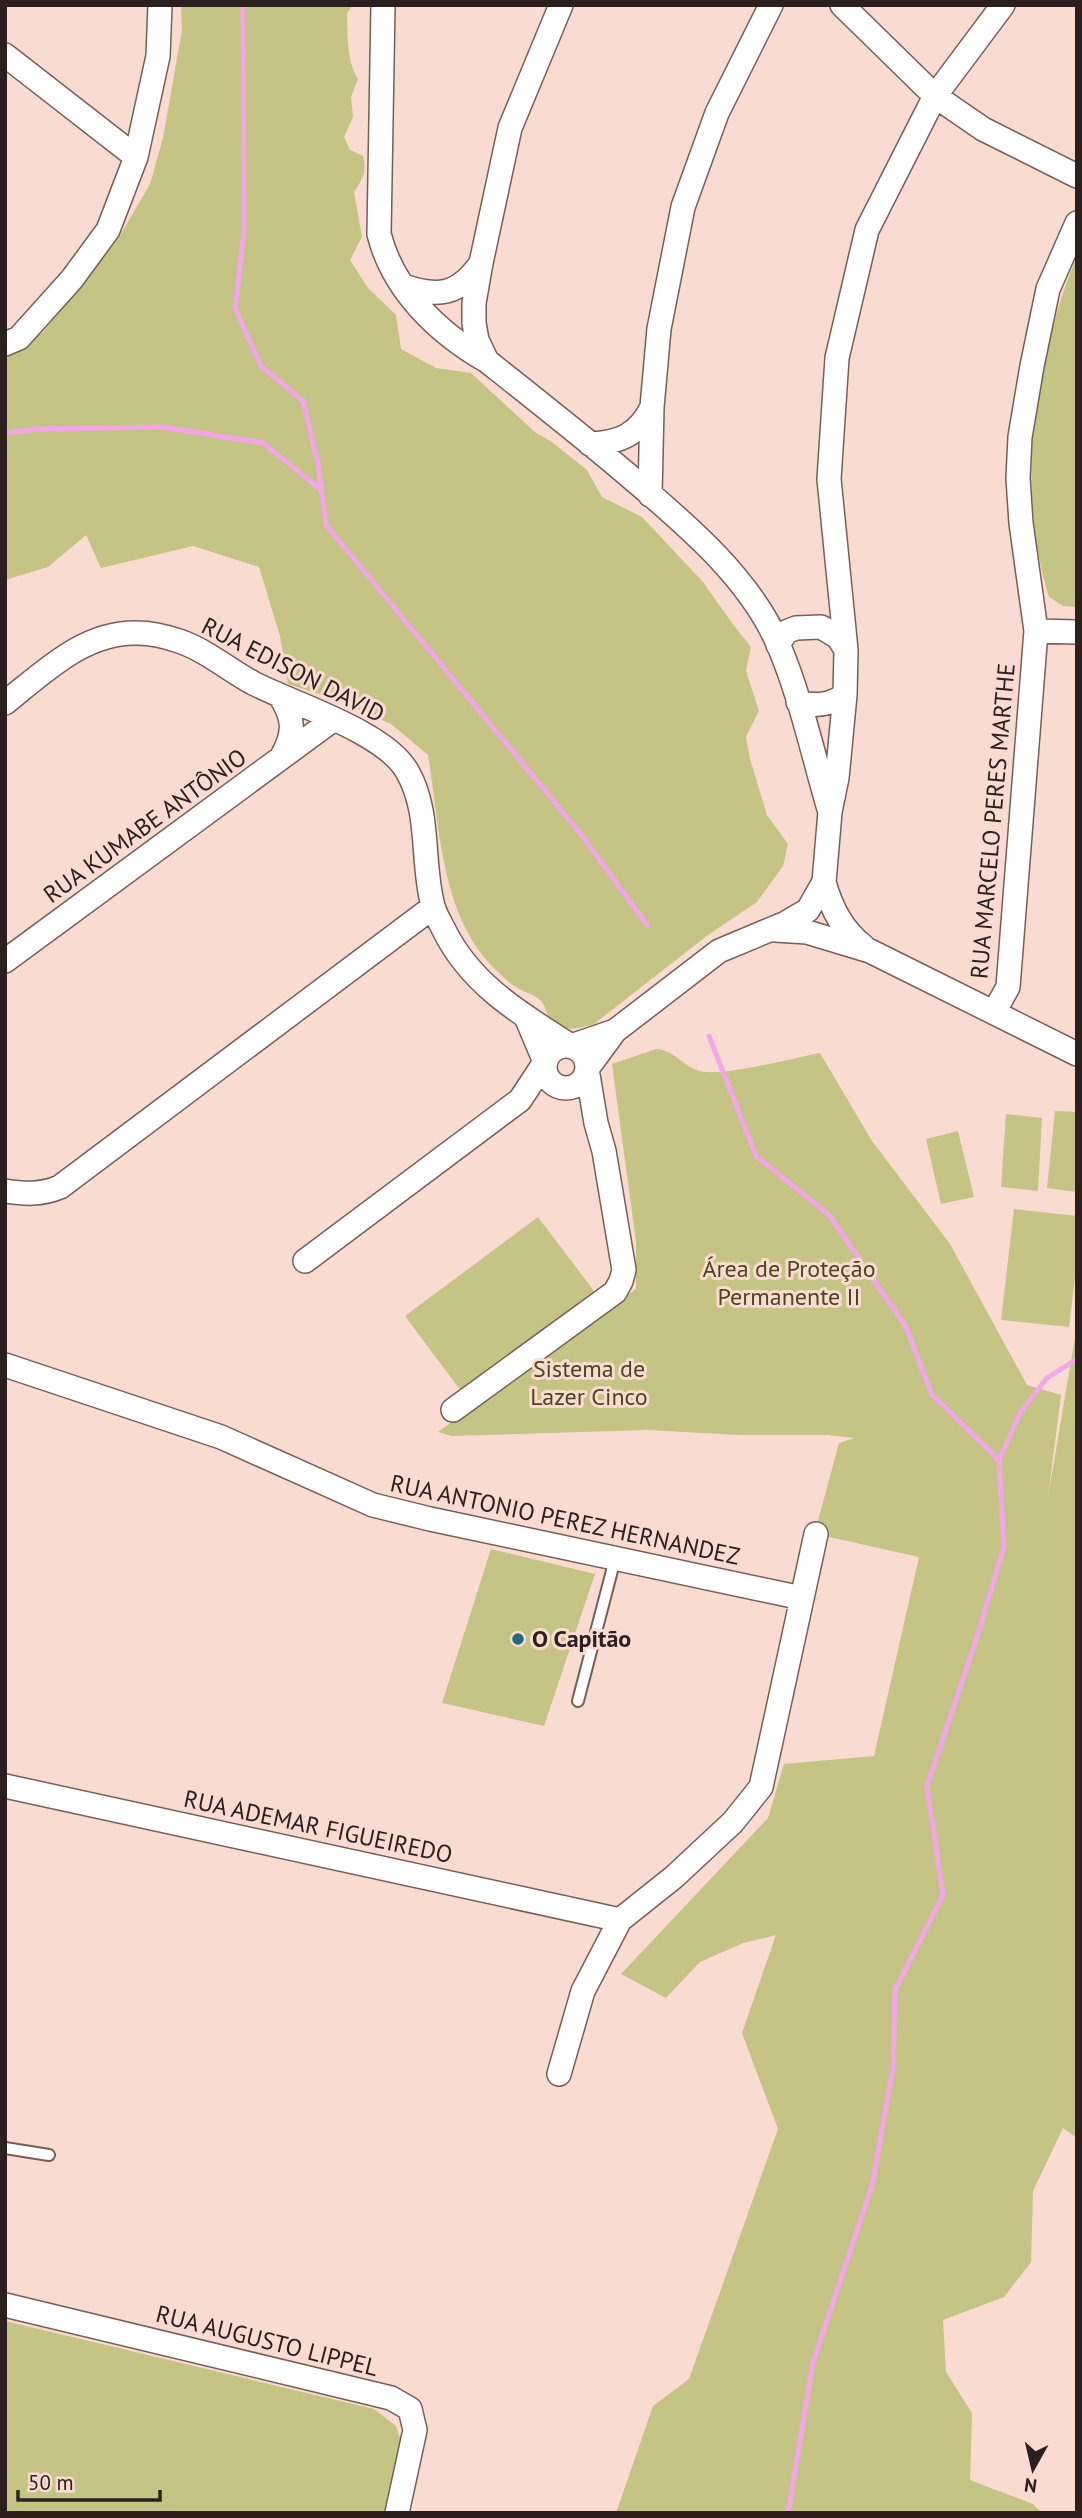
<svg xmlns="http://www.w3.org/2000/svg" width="1082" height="2518" viewBox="0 0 1082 2518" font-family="'PT Sans',sans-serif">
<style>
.green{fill:#c4c485}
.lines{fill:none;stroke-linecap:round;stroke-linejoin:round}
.stream{stroke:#f5a6e9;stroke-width:5}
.lane-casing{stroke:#785f56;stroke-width:14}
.street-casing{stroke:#785f56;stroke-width:26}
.lane{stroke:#fff;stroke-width:10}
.street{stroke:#fff;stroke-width:23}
.poi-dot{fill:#246d78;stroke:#f9dbd1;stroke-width:2.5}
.labels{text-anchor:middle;stroke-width:6;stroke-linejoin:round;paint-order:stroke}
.street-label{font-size:24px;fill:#2b201d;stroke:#f9dbd1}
.park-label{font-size:24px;fill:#48471d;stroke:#f9dbd1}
.poi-label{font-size:24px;font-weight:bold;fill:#2b201d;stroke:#f9dbd1;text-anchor:start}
</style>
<rect width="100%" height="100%" fill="#f9dbd1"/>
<path class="green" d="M181,5H353L347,13C348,35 346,60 358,79L351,97L353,117L344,137L350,150L363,156C367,171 363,179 354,192L362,237L350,260L368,288L396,315L401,349L436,368L471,373L536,433L552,442L587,470L602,497L642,517L703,582L732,623L751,647L746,671L759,711L746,737L750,759L767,815L788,844L783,866L757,902L708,935L594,1024C580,1028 560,1034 550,1019C546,1013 545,1004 540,1000C534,994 523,992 516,987C509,983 502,976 496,970C440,916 440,826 428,755L391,724L335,699L288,684L280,636L259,567L193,546L101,568L86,535L48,567L5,580V358L43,332L118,239L150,184L163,138L182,30Z
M1077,256V607L1063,606L1049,597C1015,487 1034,360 1077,256Z
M656,1049C675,1050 683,1067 700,1071C723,1077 793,1058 820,1053L872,1141L950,1244L1027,1385L1061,1395L1048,1497L1077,1326V2138L1063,2128L1033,2191L1031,2262L1004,2297L943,2320L946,2372L972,2413L970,2480L1033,2504L1042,2513H616L653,2406L689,2379L778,2129L742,2033L776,1935L743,1943L700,1962L666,1998L621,1974L768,1818L784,1764L874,1756L919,1557L829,1537L818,1521L839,1443L855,1438L828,1435H739L648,1430L452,1436L438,1432L636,1289V1242L612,1064Z
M1055,1111L1077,1112V1192L1047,1188Z
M1006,1114L1042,1118L1038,1191L1001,1187Z
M958,1131L974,1197L941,1204L926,1139Z
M1014,1209L1077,1216V1261L1069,1327L1001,1320Z
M538,1217L594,1291L461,1391L405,1316Z
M491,1549L595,1574L544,1726L442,1703Z
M5,2321L374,2409L396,2426L402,2444L387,2513H5Z"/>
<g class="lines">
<path class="stream" d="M243,5L244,231L235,308L261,366L303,401L318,464L326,525L580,833L647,925
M5,433L37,429L162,427L263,443L320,489
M709,1036L756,1156L829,1215L906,1327L932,1395L999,1460L1004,1547L978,1634L927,1786L943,1895L895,1990L893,2067L872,2186L813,2362L788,2513
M999,1460L1020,1413L1047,1378L1077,1359"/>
<g class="lane-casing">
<path id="lane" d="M578,1701L615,1559
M5,2148L49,2155"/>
</g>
<g class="street-casing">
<path id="street" d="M383,5L379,234C393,290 438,333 487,361C535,399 582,436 628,475C683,522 750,577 779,646C801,698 813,755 829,809
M842,5L935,96L983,129L1077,176
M5,55L136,157
M403,286C438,298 459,295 481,263
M5,344L19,338L72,279L108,230L136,157L158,56L160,5
M487,361L477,340L474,323V303L481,263L510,128L561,5
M590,444C620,443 639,434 652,407
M650,495L652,407L659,329L683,207L717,113L771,5
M1036,631L1077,632
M778,645L786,632L796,628L821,627L838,637L846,650
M280,696C295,719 295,734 281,758
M798,702C816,707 830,705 845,695
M5,703C44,672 85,631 138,633C151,633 167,637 179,641C206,650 229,670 253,683C294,704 385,732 407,771C431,812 421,862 433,906C435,914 440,922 444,930C471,985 521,1014 571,1046L615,1031
M824,882C831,908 842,930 863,946
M775,930L807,932L870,951L1077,1054
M5,961L334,719
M994,1012L1008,987L1036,631L1021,523L1018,478L1020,437L1032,366L1048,289L1077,223
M545 1067a21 21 0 1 1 42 0a21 21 0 1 1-42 0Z
M5,1191C25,1194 41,1195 60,1187L433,907
M305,1261L520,1100L545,1062L526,1017
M5,1365L221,1437L373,1505L430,1519L802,1598
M453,1410L615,1292L621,1281L624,1270L604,1151L596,1123L587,1069L615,1031L719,951L786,923L808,910L824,882L830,812L837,778L845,695L846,650L829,479L837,358L867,230L935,96L1003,5
M5,1786L620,1920
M559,2074L583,1991L620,1920L674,1877L733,1822L761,1787L816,1534
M5,2305L391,2398L410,2409L415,2430L397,2513"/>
</g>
<use href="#lane" class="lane"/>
<use href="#street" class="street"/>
</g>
<circle class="poi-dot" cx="518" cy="1639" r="7"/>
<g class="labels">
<g class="street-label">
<text transform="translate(293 670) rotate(27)" y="8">RUA EDISON DAVID</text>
<text transform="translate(993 821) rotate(-85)" y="8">RUA MARCELO PERES MARTHE</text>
<text transform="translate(145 826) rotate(-36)" y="8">RUA KUMABE ANTÔNIO</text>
<text transform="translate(565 1520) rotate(12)" y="8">RUA ANTONIO PEREZ HERNANDEZ</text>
<text transform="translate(318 1827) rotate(12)" y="8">RUA ADEMAR FIGUEIREDO</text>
<text transform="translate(267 2341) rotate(14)" y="8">RUA AUGUSTO LIPPEL</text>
</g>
<g class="park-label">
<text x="789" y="1277">Área de Proteção<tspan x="789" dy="28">Permanente II</tspan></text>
<text x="589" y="1377">Sistema de<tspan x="589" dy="28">Lazer Cinco</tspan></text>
</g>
<g class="poi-label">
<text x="532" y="1647">O Capitão</text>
</g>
</g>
<rect width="1082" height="2518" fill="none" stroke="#2b201d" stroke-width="14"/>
<g transform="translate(1033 2469) rotate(188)" stroke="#f9dbd1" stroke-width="5" paint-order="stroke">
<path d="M0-5L12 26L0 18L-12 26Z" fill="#2b201d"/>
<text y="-10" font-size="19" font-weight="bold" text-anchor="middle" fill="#2b201d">N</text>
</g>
<path d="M18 2490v10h142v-10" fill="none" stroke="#2b201d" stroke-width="3.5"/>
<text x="28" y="2490" font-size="21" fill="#2b201d" stroke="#f9dbd1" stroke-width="5" paint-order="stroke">50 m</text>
</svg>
